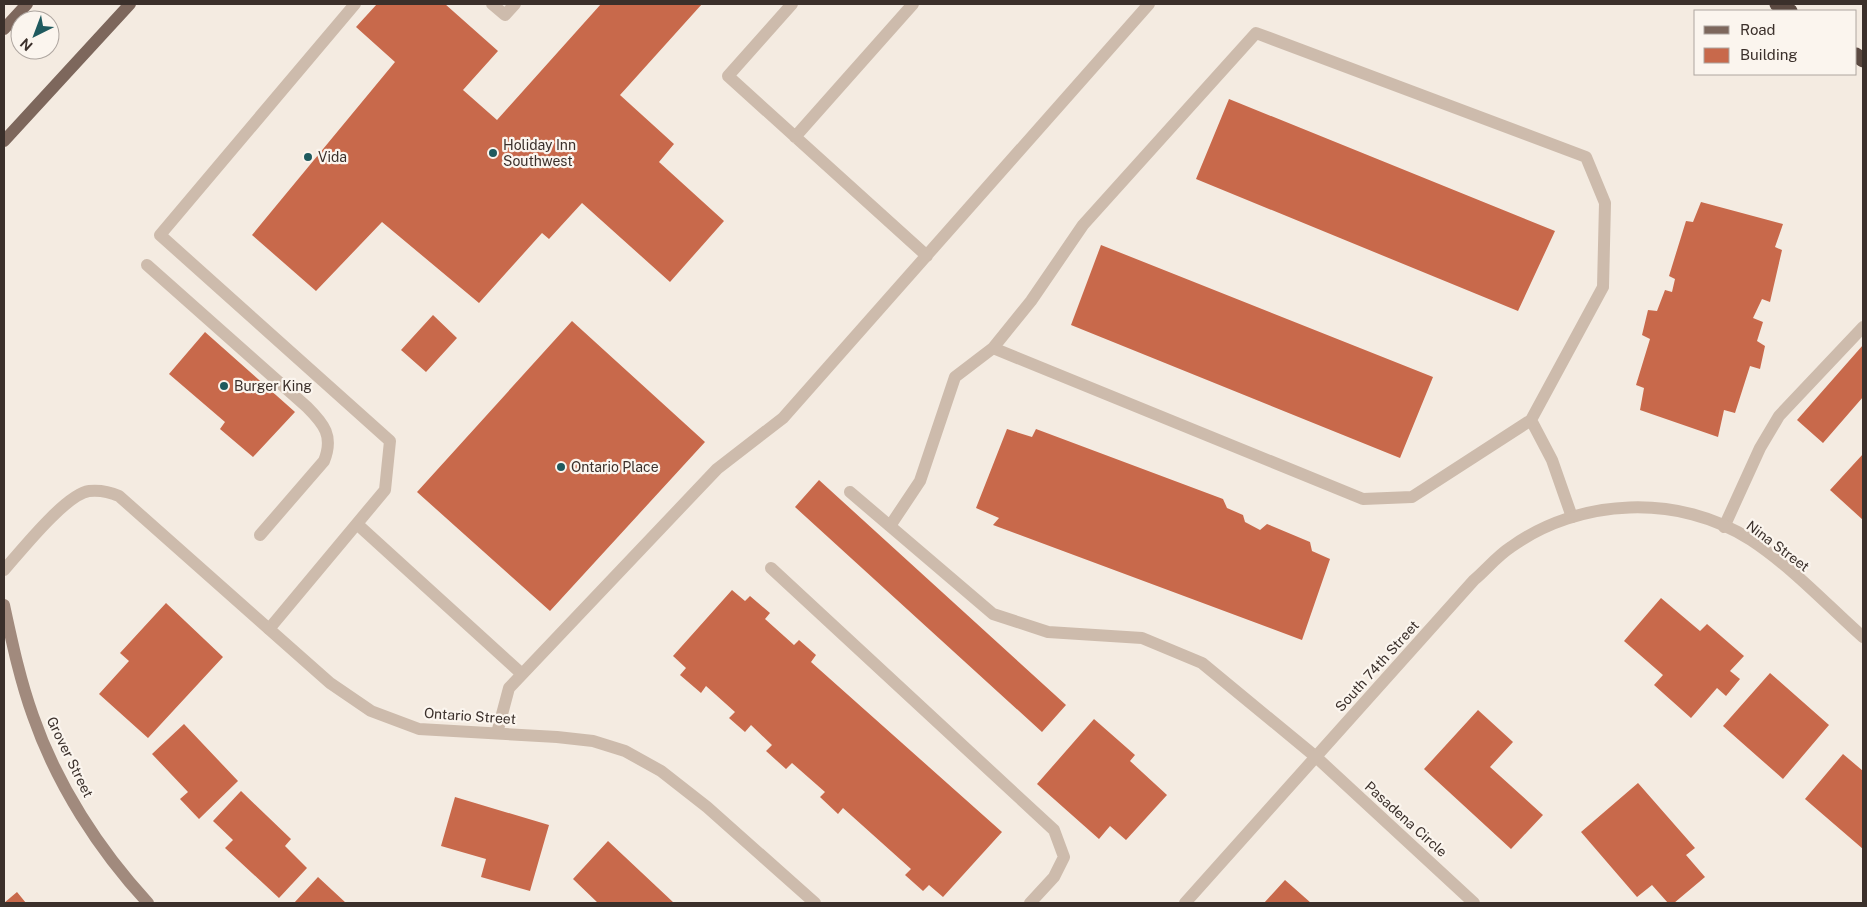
<svg xmlns="http://www.w3.org/2000/svg" width="1867" height="907" viewBox="0 0 1867 907" font-family="'Public Sans',sans-serif">
<style>
.building{fill:#c8694b}
.lines{fill:none;stroke-linecap:round;stroke-linejoin:round}
.lane{stroke:#cdbbac;stroke-width:12}
.street{stroke:#cdbbac;stroke-width:12}
.secondary{stroke:#a18a7d;stroke-width:12}
.primary{stroke:#7d675c;stroke-width:12}
.highway{stroke:#5c4a42;stroke-width:15}
.poi-dot{fill:#1f5a5e;stroke:#fbf5ee;stroke-width:2}
.labels{text-anchor:middle;stroke-width:4.5;stroke-linejoin:round;paint-order:stroke}
.poi-label{font-size:14px;fill:#3b302b;stroke:#fbf5ee;text-anchor:start}
.street-label{font-size:14px;fill:#3b302b;stroke:#fbf5ee}
</style>
<rect width="100%" height="100%" fill="#f4ebe1"/>
<path class="building" d="M377,4H445L498,51L463,90L497,120L601,4H702L620,95L674,144L659,162L724,221L670,282L582,203L549,239L542,233L479,303L382,222L316,291L252,235L395,62L356,27Z
M1229,99L1555,231L1518,311L1196,179Z
M1701,202L1783,224L1775,247L1782,250L1770,302L1762,299L1753,318L1763,322L1757,341L1765,346L1760,369L1750,366L1735,413L1724,410L1718,437L1640,410L1644,388L1636,385L1650,339L1642,335L1648,310L1657,311L1665,290L1672,292L1675,279L1669,276L1686,221L1693,222Z
M1101,245L1433,377L1400,458L1071,325Z
M433,315L457,338L426,372L401,350Z
M572,321L705,442L550,611L417,492Z
M205,332L295,412L253,457L220,429L225,422L169,374Z
M1863,345V397L1823,443L1797,420Z
M1007,429L1032,437L1036,429L1223,499L1227,508L1243,515L1245,522L1260,530L1267,524L1310,542L1312,551L1330,559L1302,640L993,525L999,518L976,508Z
M1863,454V520L1830,490Z
M819,480L1066,705L1042,732L795,507Z
M732,590L745,601L750,596L770,613L765,619L794,645L799,640L816,655L811,662L1002,832L943,897L929,885L923,891L905,875L911,869L843,808L838,814L820,797L825,792L792,763L786,769L766,751L772,745L751,725L745,732L729,718L735,712L706,686L701,693L680,675L686,668L673,656Z
M1661,598L1700,631L1707,624L1744,656L1730,671L1740,679L1726,696L1717,688L1691,718L1654,685L1663,675L1624,641Z
M166,603L223,657L148,738L99,694L129,661L120,653Z
M1770,673L1829,725L1783,779L1723,726Z
M1478,710L1513,742L1490,767L1543,815L1511,849L1424,769Z
M1094,719L1135,755L1130,761L1167,795L1126,840L1110,826L1099,839L1037,784Z
M184,724L238,781L199,819L180,799L188,792L152,754Z
M1843,754L1863,771V849L1805,799Z
M1638,783L1695,848L1686,855L1705,877L1674,903H1668L1652,885L1637,897L1581,832Z
M241,791L291,839L285,846L307,868L279,898L225,848L233,840L213,821Z
M455,797L549,825L530,891L481,877L486,859L441,846Z
M608,841L674,903H598L573,879Z
M318,877L346,903H294Z
M1285,880L1311,903H1264Z
M17,892L26,903H4Z"/>
<g class="lines">
<path class="lane" d="M492,4L505,15L515,4
M792,4L728,76L927,256
M795,137L913,4
M147,265L307,407C324,424 334,436 324,461L260,535
M1531,420L1552,460L1572,517
M850,492L993,614L1048,632L1142,638L1202,663L1316,757
M357,524L522,674
M890,526L920,481L955,377L993,348L1031,301L1083,225L1256,33L1586,157L1605,203L1603,287L1531,420L1412,497L1363,499L993,348
M1724,527L1760,448L1779,416L1863,327
M771,568L1054,830L1064,857L1054,877L1030,903
M269,629L385,490L390,441L160,235L355,4
M497,733L509,688L717,469L783,418L1149,4"/>
<path class="street" d="M4,570C20,552 66,494 89,491C99,490 110,492 119,496L330,683L371,711L419,729L557,737L593,741L625,751L661,771L707,807L815,903
M1316,757L1474,903
M1185,903L1474,580C1486,570 1497,556 1511,547C1579,498 1679,493 1751,540C1792,567 1827,605 1863,637"/>
<path class="secondary" d="M4,605C12,642 20,680 33,716C57,785 99,850 148,903"/>
<path class="primary" d="M4,29L27,4
M4,141L130,4"/>
<path class="highway" d="M1777,4L1790,11
M1856,55L1863,60"/>
</g>
<g class="poi-dot">
<circle cx="493" cy="153" r="5"/>
<circle cx="308" cy="157" r="5"/>
<circle cx="224" cy="386" r="5"/>
<circle cx="561" cy="467" r="5"/>
</g>
<g class="labels">
<g class="poi-label">
<text x="503" y="150">Holiday Inn<tspan x="503" dy="16">Southwest</tspan></text>
<text x="318" y="162">Vida</text>
<text x="234" y="391">Burger King</text>
<text x="571" y="472">Ontario Place</text>
</g>
<g class="street-label">
<text transform="translate(1778 546) rotate(37)" y="5">Nina Street</text>
<text transform="translate(1377 666) rotate(-48)" y="5">South 74th Street</text>
<text transform="translate(470 716) rotate(4)" y="5">Ontario Street</text>
<text transform="translate(70 757) rotate(64)" y="5">Grover Street</text>
<text transform="translate(1406 819) rotate(42)" y="5">Pasadena Circle</text>
</g>
</g>
<rect width="1867" height="907" fill="none" stroke="#3b302b" stroke-width="10"/>
<rect x="1694" y="10" width="162" height="65" fill="#fbf5ee" stroke="#aea6a0"/>
<rect x="1704" y="26" width="25" height="8" fill="#7d675c" stroke="#aea6a0"/>
<text x="1740" y="35" font-size="15" fill="#3b302b">Road</text>
<rect x="1704" y="48" width="25" height="15" fill="#c8694b" stroke="#aea6a0"/>
<text x="1740" y="60" font-size="15" fill="#3b302b">Building</text>
<g transform="translate(35 35) rotate(222)"><circle r="24" fill="#fbf5ee" stroke="#aea6a0"/>
<path d="M0-4L9 19L0 12L-9 19Z" fill="#1f5a5e"/>
<text y="-8" font-size="14" font-weight="bold" text-anchor="middle" fill="#3b302b">N</text>
</g>
</svg>
